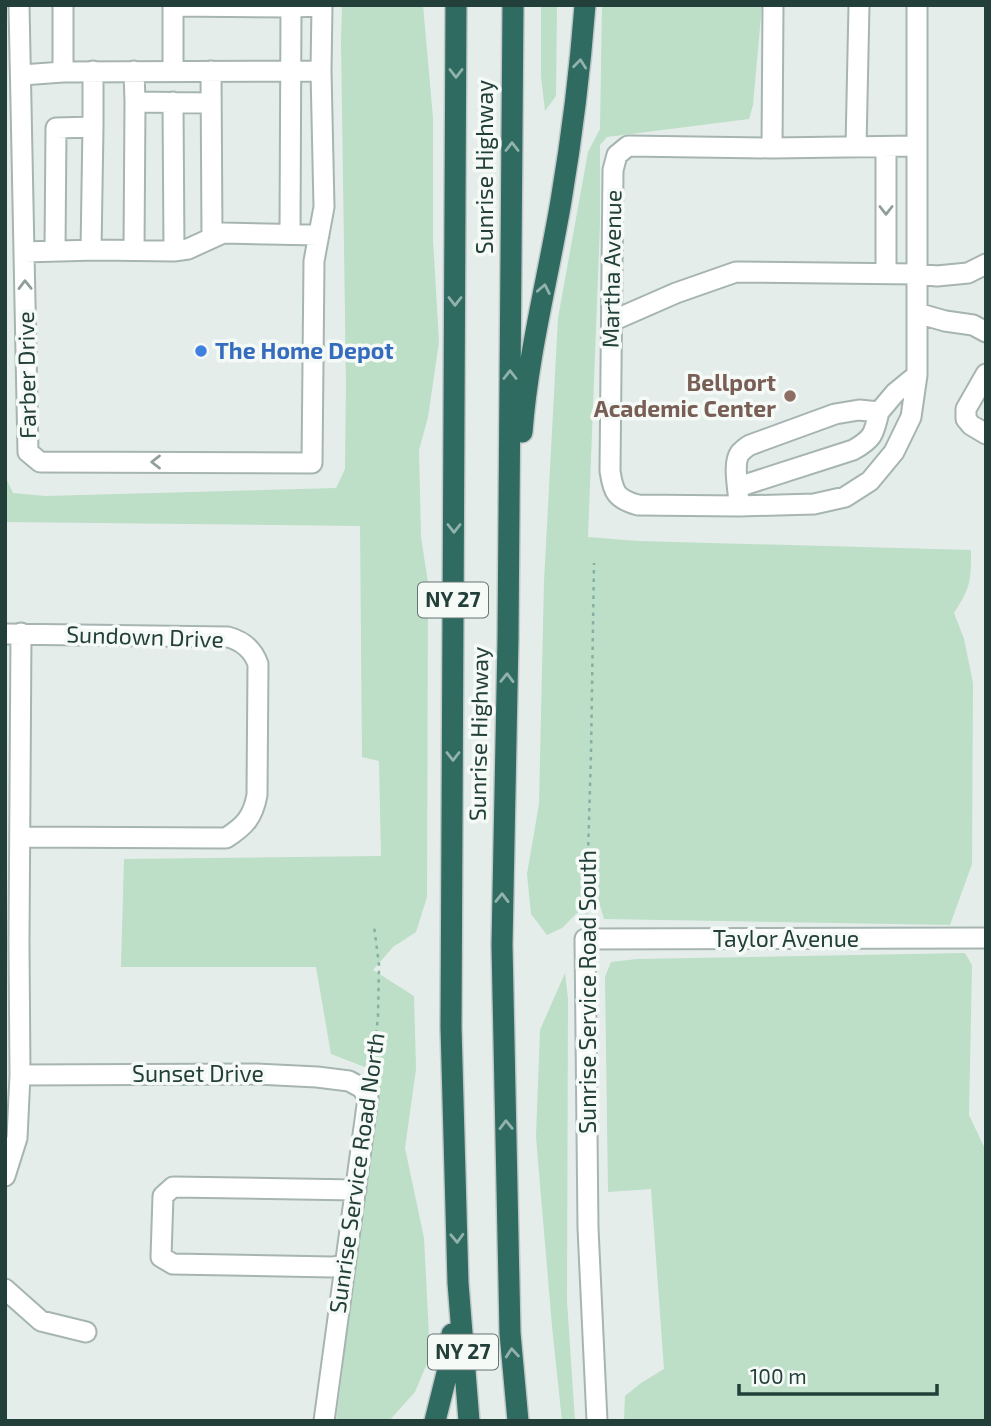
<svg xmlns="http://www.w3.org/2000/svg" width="991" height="1426" viewBox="0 0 991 1426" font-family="'Exo 2',sans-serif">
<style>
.green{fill:#bddec7}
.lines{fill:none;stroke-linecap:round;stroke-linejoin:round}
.minor-casing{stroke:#a6b5b1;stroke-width:23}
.highway-casing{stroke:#c1c9c8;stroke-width:24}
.path{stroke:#85b1a5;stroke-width:2.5;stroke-dasharray:3.5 5;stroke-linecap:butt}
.minor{stroke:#fff;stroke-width:19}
.highway{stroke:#2f6b61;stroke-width:21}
.oneway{stroke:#92b2ac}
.oneway2{stroke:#919f9c}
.shop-dot{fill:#3f7fe0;stroke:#f5faf7;stroke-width:2.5}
.education-dot{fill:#8d6e63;stroke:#f5faf7;stroke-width:2.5}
.labels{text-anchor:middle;stroke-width:7;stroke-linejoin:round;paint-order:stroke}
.shield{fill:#f5faf7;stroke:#627772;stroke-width:2}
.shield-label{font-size:21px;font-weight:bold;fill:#233f39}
.street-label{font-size:23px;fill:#233f39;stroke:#f5faf7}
.shop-label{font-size:23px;font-weight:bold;fill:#366cbe;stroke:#f5faf7;text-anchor:start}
.education-label{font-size:23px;font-weight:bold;fill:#785e54;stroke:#f5faf7;text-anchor:end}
</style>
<rect width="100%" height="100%" fill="#e4edea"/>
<path class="green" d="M342,5H423L433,118V239L439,342L428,417L419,450L421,537L428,583L427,897L416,932L393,947L373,970L414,996L416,1069L405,1148L424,1238L430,1356L415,1392L389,1421H336L377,1095L375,1071L331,1054L316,967H121L124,859L381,856L379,761L362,757L360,526L5,522V476L13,493L45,496L336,488L345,469L346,384L341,41Z
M541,5H557L556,96L545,111L541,76Z
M602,5H762L753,105L749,119L607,137L600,145V224L588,537L638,541L971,550C971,581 971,587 954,613L964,639L973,683L972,864L950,925L604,919L598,899L577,913L562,928L547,935L531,914L527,874L539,804L544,582L558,318L588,152L600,129Z
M965,953L972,965L969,1115L986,1151V1421H624L625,1396L641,1383L664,1369L651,1189L608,1192L605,977L611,962L637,959Z
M565,973L568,999L567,1301L575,1421H562L552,1326L536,1137L540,1030Z"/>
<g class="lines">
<g class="minor-casing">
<path id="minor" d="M19,5L28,452L40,462L312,463L314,261L324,207L321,71L322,5
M917,5V313L945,321L973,325L986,332
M173,71V6L291,7
M211,71L212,237
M63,72L321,71
M22,75L63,72V5
M135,102L211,103
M173,102L174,251
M856,147L859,5
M772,148L773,5
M290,234L291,7L322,6
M91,250L93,127
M134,250L135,102L134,71
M55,251L56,128L93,127V71
M24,252L96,250L174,251L188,249L223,233L319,235
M886,274V147
M917,313V375L911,417L894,452L870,481L845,497L814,504L739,506L638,505C616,499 613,492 610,471L613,170L617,155L628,146L772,148L917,146
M612,321L676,293L736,272L917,274L937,276L968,273L986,264
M986,374L966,409V419L971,425L986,434
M738,487L853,450C873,439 874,434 879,412
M739,506C739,491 732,464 740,453C743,450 746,447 750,445L835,414L859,410L879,412L895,393L917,375
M5,634L228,637C243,641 253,650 258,664L257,795C253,817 245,826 226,838L20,837
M20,1075L256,1074L317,1077L349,1081L362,1088L368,1098L324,1421
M5,1176L17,1138L20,1075L19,943L21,633
M344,1265L332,1267L173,1264L161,1257L163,1196L173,1187L356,1190
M5,1289L41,1321L86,1332
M597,1421L588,1228L585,939L986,938"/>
</g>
<g class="highway-casing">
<path id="highway" d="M456,5L451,1027L458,1283L469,1421
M513,5L508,639L502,945L510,1333L518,1421
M522,432C528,354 548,278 561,201C572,136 580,71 585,5
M435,1421L447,1373L452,1334"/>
</g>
<path class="path" d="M586,922L591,753L594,563
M372,1076L378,1016L379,965L374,926"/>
<use href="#minor" class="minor"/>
<use href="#highway" class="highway"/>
</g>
<defs><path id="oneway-chevron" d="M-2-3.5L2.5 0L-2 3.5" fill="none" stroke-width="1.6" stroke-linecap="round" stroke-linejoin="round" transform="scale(1.75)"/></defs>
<g class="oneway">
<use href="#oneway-chevron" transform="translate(580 64) rotate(-84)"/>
<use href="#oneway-chevron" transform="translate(456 73) rotate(90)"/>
<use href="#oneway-chevron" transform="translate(512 147) rotate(-90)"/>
<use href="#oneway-chevron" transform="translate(544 289) rotate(-79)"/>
<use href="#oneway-chevron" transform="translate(455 301) rotate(90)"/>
<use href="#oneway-chevron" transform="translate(510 375) rotate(-90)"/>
<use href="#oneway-chevron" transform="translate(454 528) rotate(90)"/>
<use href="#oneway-chevron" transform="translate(507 678) rotate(-89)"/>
<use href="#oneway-chevron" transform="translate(453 756) rotate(90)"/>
<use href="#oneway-chevron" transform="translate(502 898) rotate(-89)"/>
<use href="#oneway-chevron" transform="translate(506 1125) rotate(-91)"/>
<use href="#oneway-chevron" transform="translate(457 1238) rotate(88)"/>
<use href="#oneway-chevron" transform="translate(512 1353) rotate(-95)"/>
</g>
<g class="oneway2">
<use href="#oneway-chevron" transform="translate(886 210) rotate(90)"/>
<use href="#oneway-chevron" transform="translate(25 285) rotate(-91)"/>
<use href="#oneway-chevron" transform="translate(156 462) rotate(-180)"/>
</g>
<circle class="shop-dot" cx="201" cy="351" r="7"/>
<circle class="education-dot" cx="790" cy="396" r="7"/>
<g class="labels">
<g class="shield">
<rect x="418" y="582.5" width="70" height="35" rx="5"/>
<rect x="428" y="1334.5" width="70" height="35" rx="5"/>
</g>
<g class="shield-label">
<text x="453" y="607">NY 27</text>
<text x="463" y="1359">NY 27</text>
</g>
<g class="street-label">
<text transform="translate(485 167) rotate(-90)" y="8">Sunrise Highway</text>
<text transform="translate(612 269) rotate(-89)" y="8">Martha Avenue</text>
<text transform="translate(27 375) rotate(-91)" y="8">Farber Drive</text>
<text transform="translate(145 637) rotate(2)" y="8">Sundown Drive</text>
<text transform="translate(479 734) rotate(-89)" y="8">Sunrise Highway</text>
<text x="786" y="947">Taylor Avenue</text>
<text transform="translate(588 992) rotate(-90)" y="8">Sunrise Service Road South</text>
<text x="198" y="1082">Sunset Drive</text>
<text transform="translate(357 1173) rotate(-82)" y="8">Sunrise Service Road North</text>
</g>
<g class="shop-label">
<text x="215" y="359">The Home Depot</text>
</g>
<g class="education-label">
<text x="776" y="391">Bellport<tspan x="776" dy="26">Academic Center</tspan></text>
</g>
</g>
<rect width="991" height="1426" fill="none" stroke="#233f39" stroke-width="14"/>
<path d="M739 1384v10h198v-10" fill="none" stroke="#233f39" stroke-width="3.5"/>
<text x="750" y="1384" font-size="21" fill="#233f39" stroke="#f5faf7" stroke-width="5" paint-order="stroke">100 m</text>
</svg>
